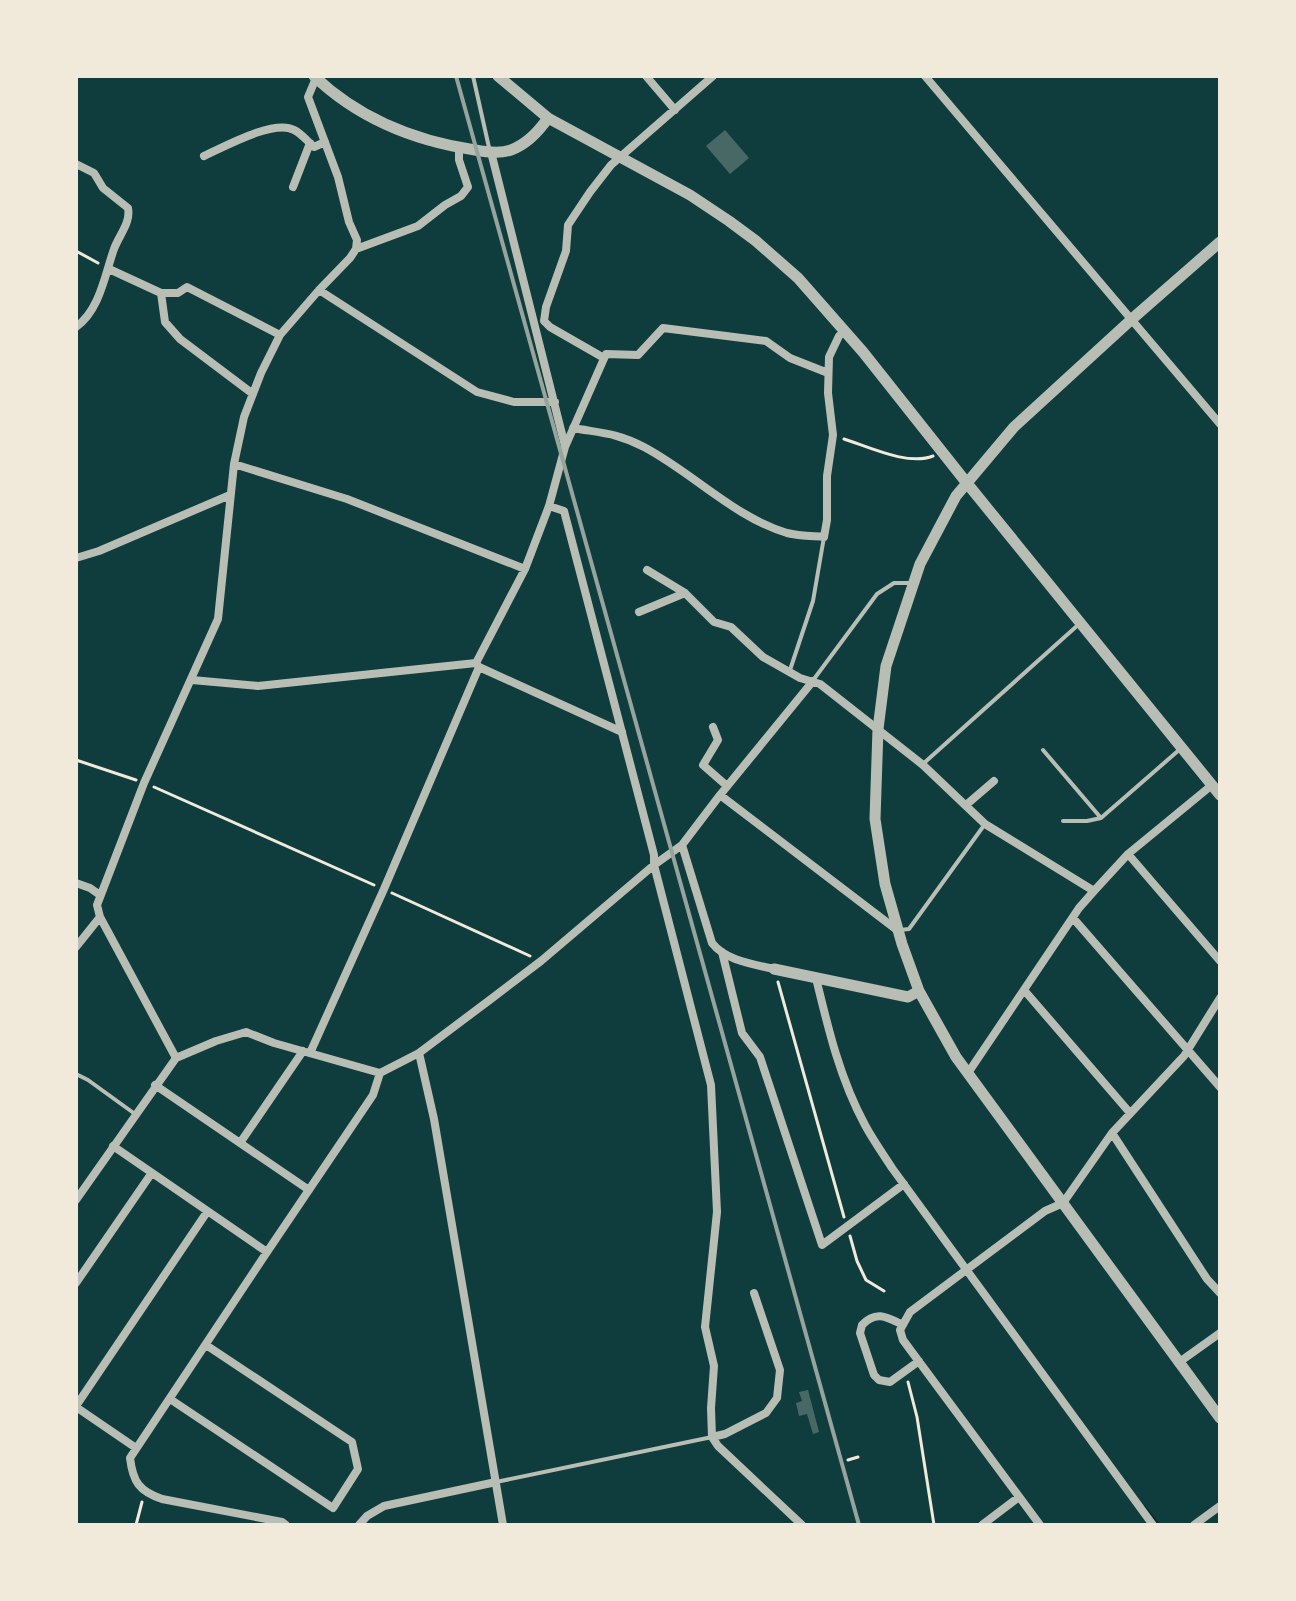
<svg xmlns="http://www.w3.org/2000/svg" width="1296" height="1601" viewBox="0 0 1296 1601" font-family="'Noto Sans',sans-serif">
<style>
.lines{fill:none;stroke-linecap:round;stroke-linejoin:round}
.stream{stroke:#0a2a2b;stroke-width:4}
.building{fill:#486865}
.path{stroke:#f1e9da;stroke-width:3}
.service{stroke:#b8beb3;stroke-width:4}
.minor{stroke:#b8beb3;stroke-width:8}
.tertiary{stroke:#b8beb3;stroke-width:11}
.rail{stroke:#97a49c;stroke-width:4}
</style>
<rect width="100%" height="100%" fill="#0f3d3e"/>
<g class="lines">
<path class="stream" d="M1144,1507L1158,1525"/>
</g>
<path class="building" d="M725,130L749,158L730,174L706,146Z
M808,1390L819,1432L813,1434L807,1414L799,1416L796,1403L802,1401L799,1392Z"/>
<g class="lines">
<path class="path" d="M76,251L98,263
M844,439C869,447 908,466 933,456
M76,760L136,780
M154,787L374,885
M392,893L530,956
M778,982L844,1217
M850,1236L857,1261L866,1280L884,1291
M908,1382L917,1417L934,1525
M848,1460L858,1457
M76,1525H98
M136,1525L142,1502"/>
<path class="service" d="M473,76L490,152
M790,670L813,601L824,537
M814,679L877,594L894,583H911
M1043,750L1101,818
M924,763L1078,625
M1063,821H1087L1101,818L1179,750
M900,930L909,929L985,824
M76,1074L88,1080L135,1114
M496,1482L712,1437"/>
<path class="minor" d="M646,76L675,110
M925,76L1220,424
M491,152L565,446
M204,156C224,147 274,119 294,130C301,133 308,142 314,147L325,142
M76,164L94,173L103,188L128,208C131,223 119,235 114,249C105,274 100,310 76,327
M293,187L310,143
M356,249L418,226L445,205L461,196L468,187L459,160V148
M109,269L161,293H178L187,287L280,335
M319,290L477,392L514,402H555
M161,293L165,322L180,339L253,394
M604,358L550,327L544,321L546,307L566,251L568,225L590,192L611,165L713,76
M573,428C601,433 618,433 644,447C693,473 734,517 787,533C799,536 812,536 824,537L827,520V476L833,435L828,393L829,357L839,336L845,330
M234,464L347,499L525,569
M549,506L564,511L654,855V865L711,1085L717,1212L705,1327L714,1366L711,1408L712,1437L718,1446L802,1525
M76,558L99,551L230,495
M647,570L685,593L714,622L731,627L763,657L800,678L820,684L923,765L985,824L1094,891L1128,854L1220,961
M639,612L685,593
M479,667L622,732
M192,680L258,686L476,663
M713,727L718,740L703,765L727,786
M720,795L897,930
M966,805L994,781
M682,845L712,943C726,961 753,964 774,969
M1128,854L1212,785
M76,883L90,888L100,895
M1073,918L1220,1087
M76,947L100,917
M722,952L742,1033L760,1057L822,1245L904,1184
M816,978C828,1028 840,1079 865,1125C873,1140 883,1154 892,1168L1153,1525
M1024,990L1130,1113
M310,1053L384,889L479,667L476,663L525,569L549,506L565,447L606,354L638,355L663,328L766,341L790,358L828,373
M419,1053L434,1119L503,1525
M176,1058L100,917L97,905L144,783L218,619L234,464L244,417L261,373L280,335L319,290L350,258L356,249L357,240L349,222L338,177L308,97L316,78
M968,1073L1079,908L1094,891
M155,1085L309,1190
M1112,1133L1207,1279L1220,1293
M240,1143L303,1051
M113,1146L267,1252
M76,1200L176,1058L216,1041L246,1032L274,1043L380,1073L419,1053L491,999L541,961L654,865L682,845L720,795L813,681
M76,1283L151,1174
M903,1325C887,1317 876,1310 862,1325L860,1333L874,1375L879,1380L890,1382L919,1361
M1178,1363L1220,1333
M170,1399L333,1508L358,1469L352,1442L206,1345
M76,1406L207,1212
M76,1407L136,1448
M712,1437L725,1434L766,1413L777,1398L780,1370L754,1293
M286,1525L282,1522L162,1499C139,1491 133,1482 130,1458L267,1252L373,1095L380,1073
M359,1525L367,1516L384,1506L496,1482
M982,1525L1019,1497
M1040,1525L903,1340L900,1330L910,1312L1045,1211L1063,1203L1112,1133L1184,1056L1220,998
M1194,1525L1220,1506"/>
<path class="tertiary" d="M314,76C358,118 415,141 475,150C486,152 500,154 511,150C527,144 539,131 548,118
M498,76L548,118L690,195L729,221L756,241L798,278L863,352L966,482L1220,795
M1220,242L1132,319L1014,427L956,496L920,564L886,666L878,729L875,819L885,884L902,944L919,991L956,1057L1220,1418
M774,969L908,997L919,991"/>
<path class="rail" d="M456,76L859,1525"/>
</g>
<rect width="1296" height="1601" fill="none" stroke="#f1e9da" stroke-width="156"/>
</svg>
